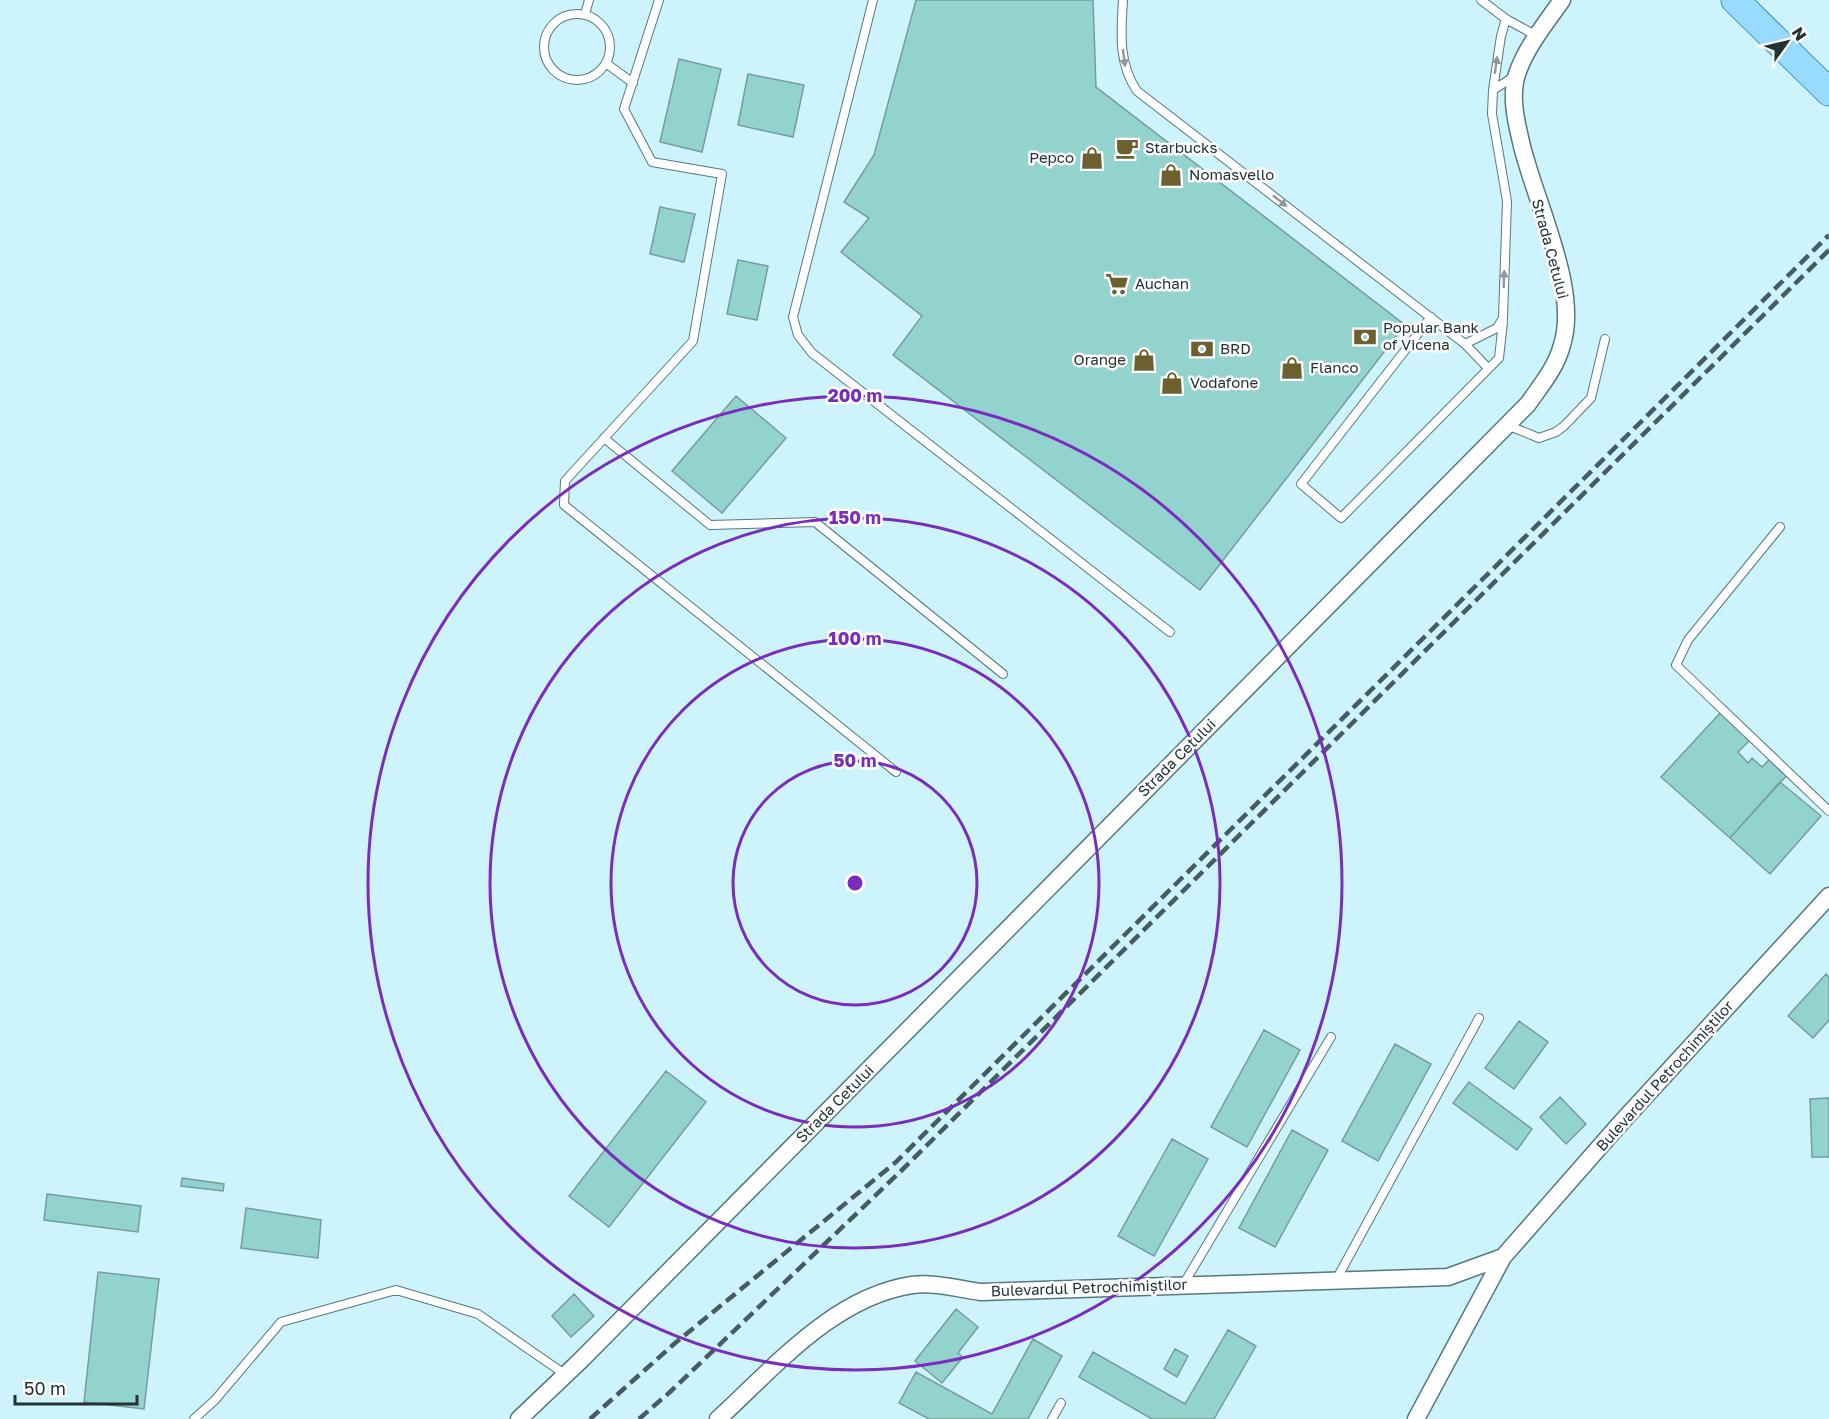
<svg xmlns="http://www.w3.org/2000/svg" width="1829" height="1419" viewBox="0 0 1829 1419" font-family="'Golos Text',sans-serif">
<style>
.building{fill:#92d3ce;stroke:#769d9a;stroke-width:1.5}
.lines{fill:none;stroke-linecap:round;stroke-linejoin:round}
.service-casing{stroke:#557881;stroke-width:10}
.minor-casing{stroke:#557881;stroke-width:19}
.primary-casing{stroke:#4390b8;stroke-width:29}
.service{stroke:#fff;stroke-width:8}
.minor{stroke:#fff;stroke-width:16}
.primary{stroke:#99daff;stroke-width:27}
.rail{stroke:#475c60;stroke-width:4.5;stroke-dasharray:12 6;stroke-linecap:butt}
.oneway{fill:#90989a}
.ring{fill:none;stroke:#7b2cbf;stroke-width:3}
.labels{text-anchor:middle;stroke-width:5;stroke-linejoin:round;paint-order:stroke}
.poi-label{font-size:15px;fill:#223235;stroke:#fff;text-anchor:start}
.street-label{font-size:15px;fill:#223235;stroke:#fff}
.centre{fill:#7b2cbf;stroke:#fff;stroke-width:3}
.ring-label{font-size:18px;text-anchor:middle;font-weight:bold;fill:#7b2cbf;stroke:#fff;stroke-width:5;stroke-linejoin:round;paint-order:stroke}
</style>
<rect width="100%" height="100%" fill="#cdf4fd"/>
<path class="building" d="M916,0H1093L1096,87L1405,325L1200,590L893,355L922,316L841,252L869,218L844,202L874,155Z
M679,59L721,69L702,152L660,142Z
M748,74L804,85L793,137L738,125Z
M660,207L695,214L684,262L650,254Z
M738,260L768,266L757,320L727,314Z
M736,396L786,438L722,513L672,471Z
M1721,712L1750,740L1738,752L1748,763L1752,758L1762,767L1771,758L1788,774L1730,838L1661,777Z
M1780,782L1821,816L1770,874L1730,838Z
M1826,974L1829,977V1020L1813,1038L1788,1016Z
M1519,1021L1548,1042L1514,1089L1485,1068Z
M1264,1030L1300,1050L1247,1147L1211,1127Z
M1395,1044L1431,1064L1378,1161L1342,1141Z
M666,1071L706,1102L609,1227L569,1196Z
M1469,1082L1532,1129L1517,1150L1453,1103Z
M1560,1097L1586,1124L1566,1144L1540,1117Z
M1829,1098V1157H1812L1810,1099Z
M1292,1130L1328,1150L1275,1247L1239,1228Z
M1172,1139L1208,1159L1154,1256L1118,1236Z
M182,1178L224,1184L223,1191L181,1186Z
M47,1194L141,1206L138,1232L44,1220Z
M246,1208L321,1220L318,1258L241,1248Z
M98,1272L159,1279L144,1409L84,1402Z
M574,1294L594,1316L571,1337L552,1316Z
M956,1309L978,1327L958,1353L963,1357L942,1383L915,1361Z
M1228,1330L1256,1346L1214,1419H1152L1079,1377L1093,1352L1185,1404Z
M1033,1339L1062,1356L1028,1419H929L899,1403L916,1372L992,1414Z
M1175,1349L1188,1356L1177,1377L1164,1369Z"/>
<g class="lines">
<g class="service-casing">
<path id="service" d="M659,0L624,109L652,162L722,174L693,341L565,481L564,505L896,772
M873,0L793,317L798,335L812,353L1170,632
M1123,0C1121,33 1118,63 1137,91L1465,344L1497,328L1503,318L1507,201L1492,114L1493,90L1501,36L1506,19
M1481,0L1506,19L1537,36
M544 47a33 33 0 1 1 66 0a33 33 0 1 1-66 0Z
M585,14L589,0
M607,64L633,83
M1493,90L1515,76
M1431,317L1301,484L1341,518L1499,358L1503,322
M1465,344L1488,368
M1507,425L1539,438L1556,432L1564,426L1591,398L1605,339
M604,438L710,525L815,522L1003,674
M1780,527L1688,640L1676,665L1829,811
M1336,1280L1479,1018
M1183,1285L1331,1037
M194,1419L215,1400L281,1322L396,1290L478,1314L566,1375
M1052,1419L1061,1403"/>
</g>
<g class="minor-casing">
<path id="minor" d="M519,1419L580,1361L1528,404C1541,385 1556,368 1562,345C1580,288 1534,200 1521,142C1516,121 1510,96 1517,74C1526,47 1546,23 1562,0
M718,1419C774,1368 833,1297 912,1285C933,1282 960,1289 981,1292L1448,1277L1503,1257
M1416,1419L1503,1257L1618,1126L1829,896"/>
</g>
<g class="primary-casing">
<path id="primary" d="M1735,0L1829,92"/>
</g>
<use href="#service" class="service"/>
<use href="#minor" class="minor"/>
<use href="#primary" class="primary"/>
<path class="rail" d="M590,1419L674,1344L896,1162L1829,235
M639,1419L670,1392L902,1170L1829,250"/>
</g>
<defs><path id="oneway-solid" d="M-6-.8H1V-3.2L6.5 0L1 3.2V.8H-6Z" transform="scale(1.5)"/></defs>
<g class="oneway">
<use href="#oneway-solid" transform="translate(1124 58) rotate(83)"/>
<use href="#oneway-solid" transform="translate(1496 65) rotate(-82)"/>
<use href="#oneway-solid" transform="translate(1280 201) rotate(38)"/>
<use href="#oneway-solid" transform="translate(1504 279) rotate(-88)"/>
</g>
<g class="ring">
<circle cx="855" cy="883" r="122"/>
<circle cx="855" cy="883" r="244"/>
<circle cx="855" cy="883" r="365"/>
<circle cx="855" cy="883" r="487"/>
</g>
<defs>
<g id="cafe-bare" transform="scale(1.8)"><path d="M-5.5-4.5H6V0H3Q3 3.5 0 3.5H-2.5Q-5.5 3.5-5.5 0ZM3-3.2v2h1.7v-2ZM-6 4.5H4V6H-6Z" fill="#6c612e" stroke="#fff" stroke-width="2.5" paint-order="stroke"/></g>
<g id="shop-bare" transform="scale(1.8)"><path d="M-5-2.5h2.3a2.7 3.5 0 0 1 5.4 0H5L5.5 6h-11ZM-1.5-2.5h3a1.5 2.3 0 0 0-3 0Z" fill="#6c612e" stroke="#fff" stroke-width="2.5" paint-order="stroke"/></g>
<g id="supermarket-bare" transform="scale(1.8)"><path d="M-6-5.5h2.5l.6 2H6L4.5 2H-2.5L-4.4-4H-6ZM-1.5 3.2a1.3 1.3 0 1 0 .1 0ZM3 3.2a1.3 1.3 0 1 0 .1 0Z" fill="#6c612e" stroke="#fff" stroke-width="2.5" paint-order="stroke"/></g>
<g id="bank-bare" transform="scale(1.8)"><path d="M-6-4H6V4H-6ZM0-2.3a2.3 2.3 0 1 0 0 4.6a2.3 2.3 0 1 0 0-4.6Z" fill="#6c612e" stroke="#fff" stroke-width="2.5" paint-order="stroke"/></g>
</defs>
<g fill-rule="evenodd">
<use href="#cafe-bare" x="1127" y="148"/>
<use href="#shop-bare" x="1092" y="158"/>
<use href="#shop-bare" x="1171" y="175"/>
<use href="#supermarket-bare" x="1117" y="284"/>
<use href="#bank-bare" x="1365" y="337"/>
<use href="#bank-bare" x="1202" y="349"/>
<use href="#shop-bare" x="1144" y="360"/>
<use href="#shop-bare" x="1292" y="368"/>
<use href="#shop-bare" x="1172" y="383"/>
</g>
<g class="labels">
<g class="poi-label">
<text x="1145" y="153">Starbucks</text>
<text x="1074" y="163" text-anchor="end">Pepco</text>
<text x="1189" y="180">Nomasvello</text>
<text x="1135" y="289">Auchan</text>
<text x="1383" y="333">Popular Bank<tspan x="1383" dy="17">of Vicena</tspan></text>
<text x="1220" y="354">BRD</text>
<text x="1126" y="365" text-anchor="end">Orange</text>
<text x="1310" y="373">Flanco</text>
<text x="1190" y="388">Vodafone</text>
</g>
<g class="street-label">
<text transform="translate(1550 249) rotate(75)" y="5">Strada Cetului</text>
<text transform="translate(1177 758) rotate(-45)" y="5">Strada Cetului</text>
<text transform="translate(1665 1076) rotate(-48)" y="5">Bulevardul Petrochimiștilor</text>
<text transform="translate(835 1104) rotate(-45)" y="5">Strada Cetului</text>
<text transform="translate(1089 1288) rotate(-2)" y="5">Bulevardul Petrochimiștilor</text>
</g>
</g>
<circle cx="855" cy="883" r="9" class="centre"/>
<g class="ring-label">
<text x="855" y="402">200 m</text>
<text x="855" y="524">150 m</text>
<text x="855" y="645">100 m</text>
<text x="855" y="767">50 m</text>
</g>
<g transform="translate(1787 42) rotate(56)" stroke="#ffffff" stroke-width="4.5" paint-order="stroke">
<path d="M0-4.5L10 22L0 15L-10 22Z" fill="#223235"/>
<text y="-9" font-size="16" font-weight="bold" text-anchor="middle" fill="#223235">N</text>
</g>
<path d="M15 1395v9h122v-9" fill="none" stroke="#223235" stroke-width="3"/>
<text x="24" y="1395" font-size="18" fill="#223235" stroke="#ffffff" stroke-width="4.5" paint-order="stroke">50 m</text>
</svg>
